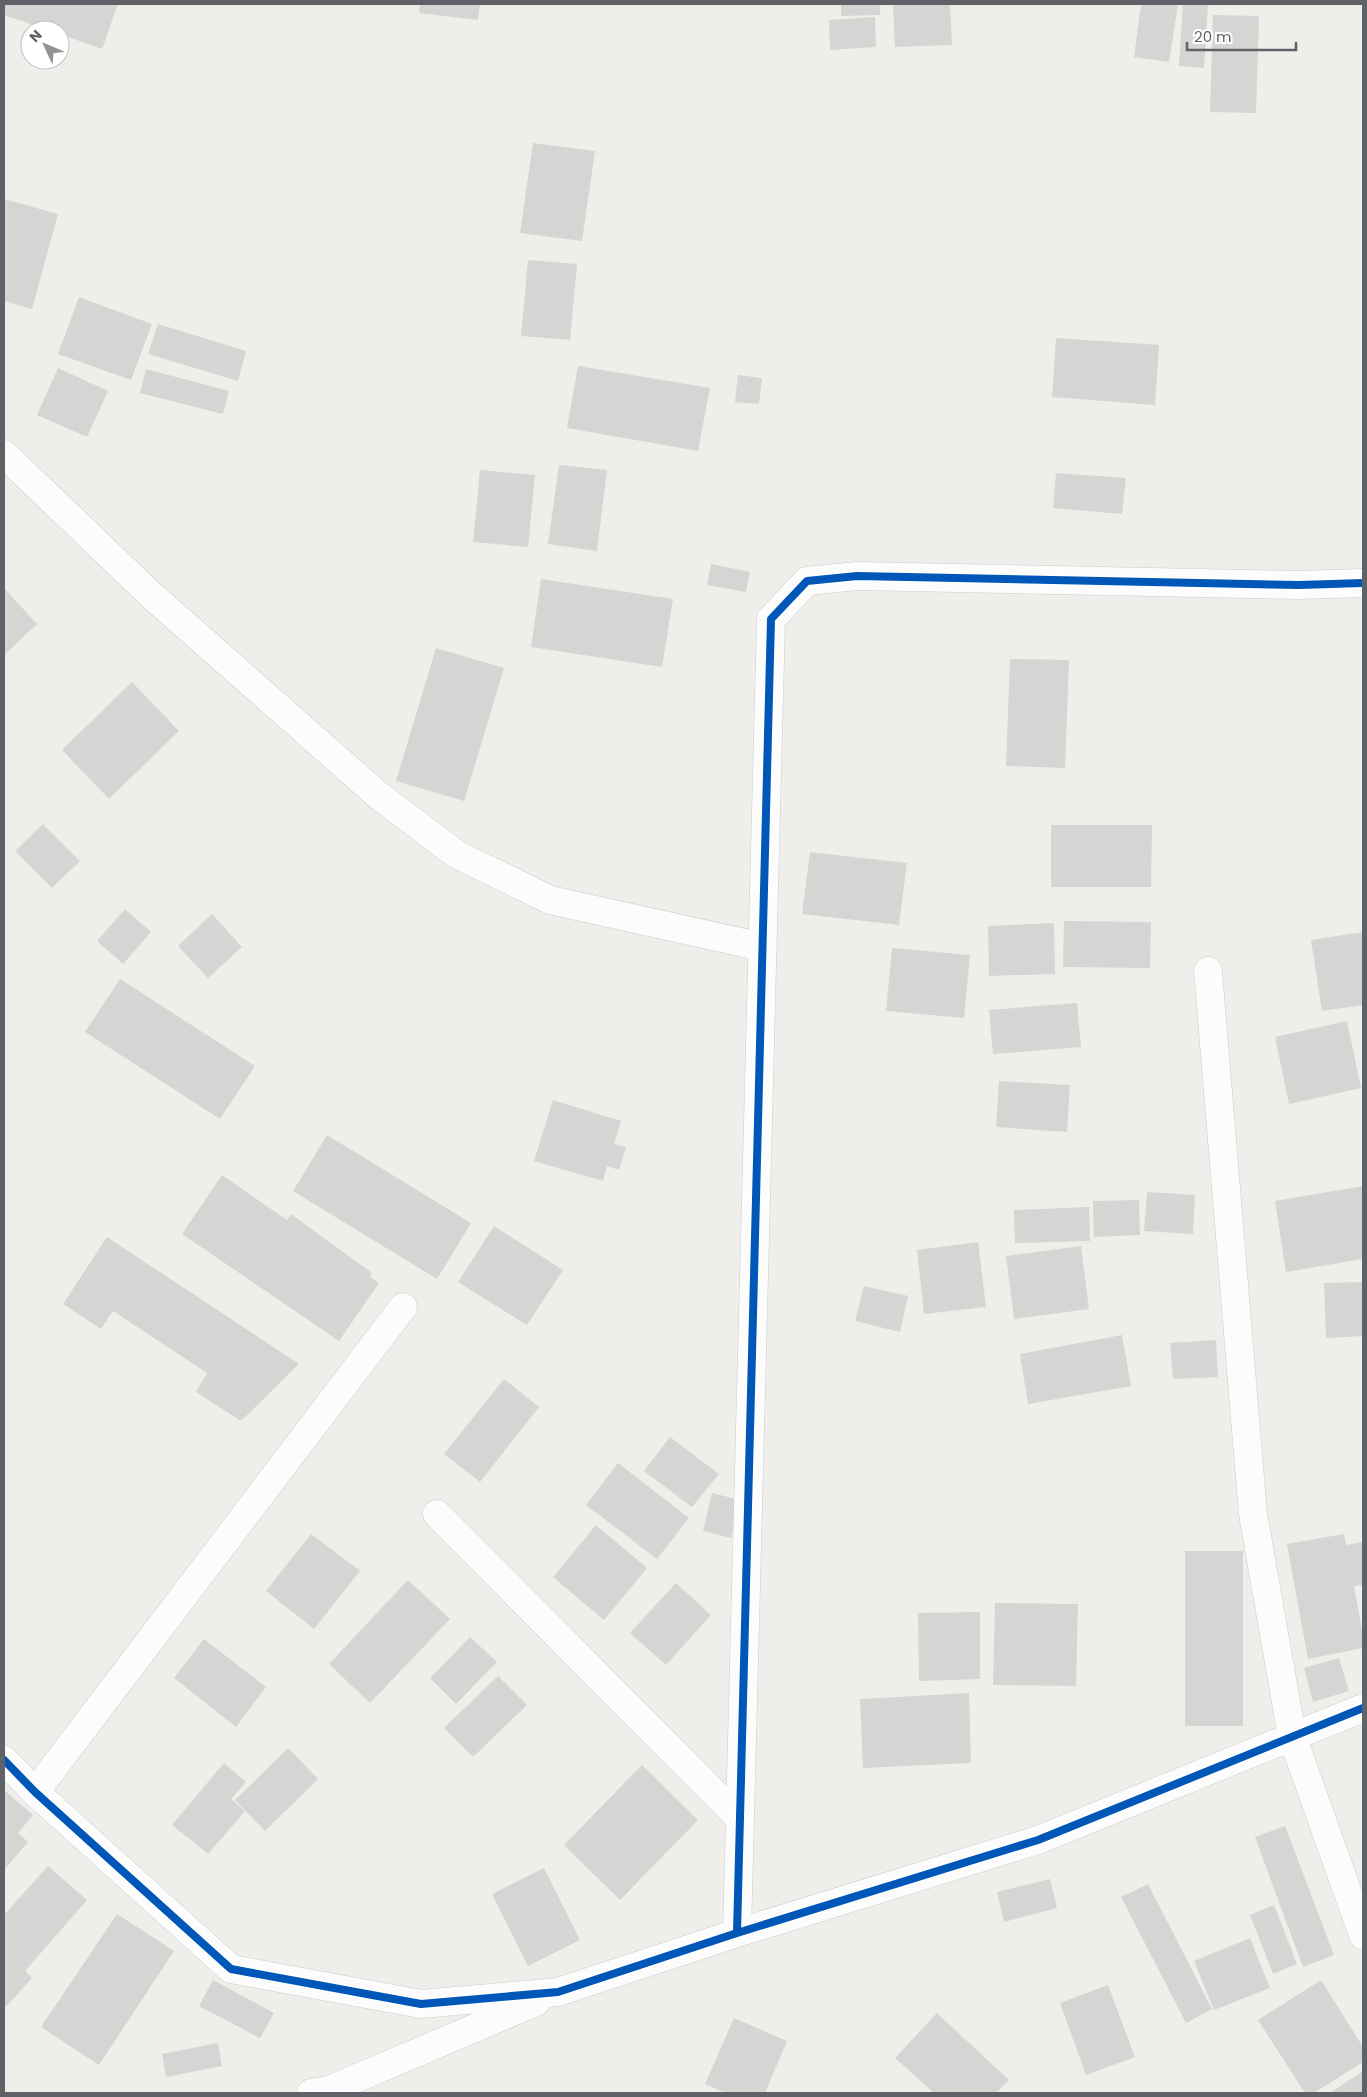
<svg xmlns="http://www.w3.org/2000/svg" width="1367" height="2097" viewBox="0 0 1367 2097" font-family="Poppins,sans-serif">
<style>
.building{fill:#d6d5d3}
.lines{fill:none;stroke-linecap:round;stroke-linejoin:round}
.street-casing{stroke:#cbcccc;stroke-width:29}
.street{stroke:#fdfcfc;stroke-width:28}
.cycleway-casing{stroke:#fff;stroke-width:11}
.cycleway{stroke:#0057b8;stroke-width:8}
</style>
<rect width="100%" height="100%" fill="#efeeea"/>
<path class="building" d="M4,4H118L102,49L60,34V30H48L4,15Z
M420,4H480L478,20L419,13Z
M841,4H880V15L841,16Z
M893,4H950L952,45L895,47Z
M1141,4H1178L1169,62L1134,57Z
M1183,4H1208L1204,68L1179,66Z
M1213,15L1259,16L1256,113L1210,112Z
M875,17L876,47L830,50L829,20Z
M533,143L595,151L582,241L520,233Z
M4,199L58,214L32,309L4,301Z
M528,260L577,264L570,340L521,336Z
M79,297L152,324L131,380L58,354Z
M158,324L246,351L238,381L148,354Z
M1056,338L1159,345L1155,405L1052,397Z
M578,366L710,388L698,451L567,428Z
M58,368L108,391L87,437L37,415Z
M146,369L229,391L223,414L140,393Z
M738,375L762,378L759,404L735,402Z
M559,465L607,470L597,551L548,544Z
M480,470L535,475L528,547L473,542Z
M1056,473L1126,478L1122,514L1053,508Z
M711,564L750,572L746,592L707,585Z
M541,579L673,599L662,667L531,647Z
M4,588L37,624L4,655Z
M436,648L504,668L464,801L396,781Z
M1010,659L1069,660L1065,768L1006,766Z
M132,682L179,731L109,799L62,750Z
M43,824L80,861L52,888L15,851Z
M1051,825H1152L1151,887H1051Z
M810,852L907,863L899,925L802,914Z
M125,909L151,932L123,964L97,941Z
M212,914L242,947L208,978L178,946Z
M1064,921L1151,922L1150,968L1063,967Z
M1054,923L1055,974L989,976L988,926Z
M1363,932V1005L1322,1011L1311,940Z
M892,948L970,955L964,1018L886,1011Z
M120,979L255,1066L220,1119L85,1032Z
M1077,1003L1081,1047L993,1054L989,1010Z
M1347,1021L1361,1088L1289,1104L1275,1037Z
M999,1081L1070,1085L1067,1132L996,1127Z
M553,1100L621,1121L614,1144L626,1147L619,1170L607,1166L603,1181L534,1161Z
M327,1135L471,1223L437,1279L293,1191Z
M222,1175L287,1220L291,1214L372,1273L370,1277L379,1283L339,1341L182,1234Z
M1363,1186V1259L1286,1272L1275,1201Z
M1147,1192L1195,1195L1193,1234L1144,1231Z
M1139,1200L1140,1235L1094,1237L1093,1201Z
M1089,1207L1090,1241L1015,1243L1014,1210Z
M494,1226L563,1270L527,1325L458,1282Z
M107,1237L299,1364L241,1421L196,1392L207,1373L113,1311L101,1329L63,1304Z
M978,1242L986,1307L924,1314L917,1250Z
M1081,1246L1089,1309L1014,1319L1006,1256Z
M1363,1282V1336L1326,1338L1324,1283Z
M864,1286L908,1296L900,1332L855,1321Z
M1122,1335L1131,1386L1028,1404L1020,1354Z
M1216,1340L1218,1377L1173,1379L1170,1343Z
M504,1379L539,1407L480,1482L444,1454Z
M670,1437L719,1474L692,1507L644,1471Z
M618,1463L689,1518L657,1559L586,1505Z
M712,1493L740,1500L731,1538L703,1531Z
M596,1525L647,1568L604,1620L553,1577Z
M311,1534L360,1571L314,1629L266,1591Z
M1344,1534L1346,1545L1363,1542V1585L1354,1586L1363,1636V1648L1308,1659L1287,1544Z
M1185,1551H1243V1726H1185Z
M408,1580L450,1619L370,1703L329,1664Z
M676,1583L711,1615L666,1665L630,1633Z
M995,1603L1078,1604L1076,1686L993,1685Z
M980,1612V1679L919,1681L918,1613Z
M470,1637L497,1662L456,1704L430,1678Z
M204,1639L266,1687L236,1727L174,1678Z
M1339,1658L1349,1691L1313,1702L1304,1668Z
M498,1676L527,1705L473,1757L444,1728Z
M969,1693L971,1763L863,1768L860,1699Z
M288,1748L318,1779L265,1831L235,1800Z
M224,1763L246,1782L231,1799L245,1811L208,1854L172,1825Z
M642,1765L698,1820L620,1900L564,1845Z
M4,1790L33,1815L18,1833L28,1842L4,1870Z
M1285,1826L1334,1955L1303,1967L1255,1837Z
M48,1866L87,1900L25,1971L32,1978L6,2007L4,2004V1915Z
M544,1868L580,1940L528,1966L492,1894Z
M1050,1879L1057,1908L1004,1922L997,1892Z
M1148,1884L1212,2009L1186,2023L1121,1897Z
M1274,1905L1297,1964L1273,1974L1250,1915Z
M117,1914L174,1951L99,2065L41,2027Z
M1250,1938L1270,1988L1214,2010L1194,1961Z
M213,1980L274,2013L260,2038L199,2006Z
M1321,1980L1363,2047V2062L1314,2093H1305L1258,2020Z
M1108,1985L1135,2057L1086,2075L1060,2003Z
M937,2013L1009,2080L996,2093H934L895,2058Z
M734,2018L787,2041L765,2093H726L705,2084Z
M218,2043L222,2066L166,2077L162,2054Z
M1363,2071V2093H1330Z"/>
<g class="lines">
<g class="street-casing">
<path id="street" d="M4,454L150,594L378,795L456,854L550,900L763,947
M1208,971L1253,1514L1292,1736L1363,1935
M437,1514L740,1819
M4,1760L35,1792L231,1969L421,2004L558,1992L737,1933L1038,1840L1363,1708
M35,1792L403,1307
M737,1933L771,619L807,581L857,576L1299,585L1363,583
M311,2093L329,2090L536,2002"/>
</g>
<use href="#street" class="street"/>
<g class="cycleway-casing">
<path id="cycleway" d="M4,1760L35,1792L231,1969L421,2004L558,1992L737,1933L1038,1840L1363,1708
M737,1933L771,619L807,581L857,576L1299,585L1363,583"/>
</g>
<use href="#cycleway" class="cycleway"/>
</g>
<rect width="1367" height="2097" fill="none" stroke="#5f6368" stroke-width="10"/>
<g transform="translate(45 45) rotate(314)"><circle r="24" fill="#ffffff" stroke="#bfc1c3"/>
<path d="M0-4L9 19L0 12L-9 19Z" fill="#919496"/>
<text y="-8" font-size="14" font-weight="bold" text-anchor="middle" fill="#5f6368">N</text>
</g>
<path d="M1187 42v8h109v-8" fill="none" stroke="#5f6368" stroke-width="2.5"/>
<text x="1194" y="42" font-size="15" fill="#5f6368" stroke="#ffffff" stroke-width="4" paint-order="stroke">20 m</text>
</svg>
